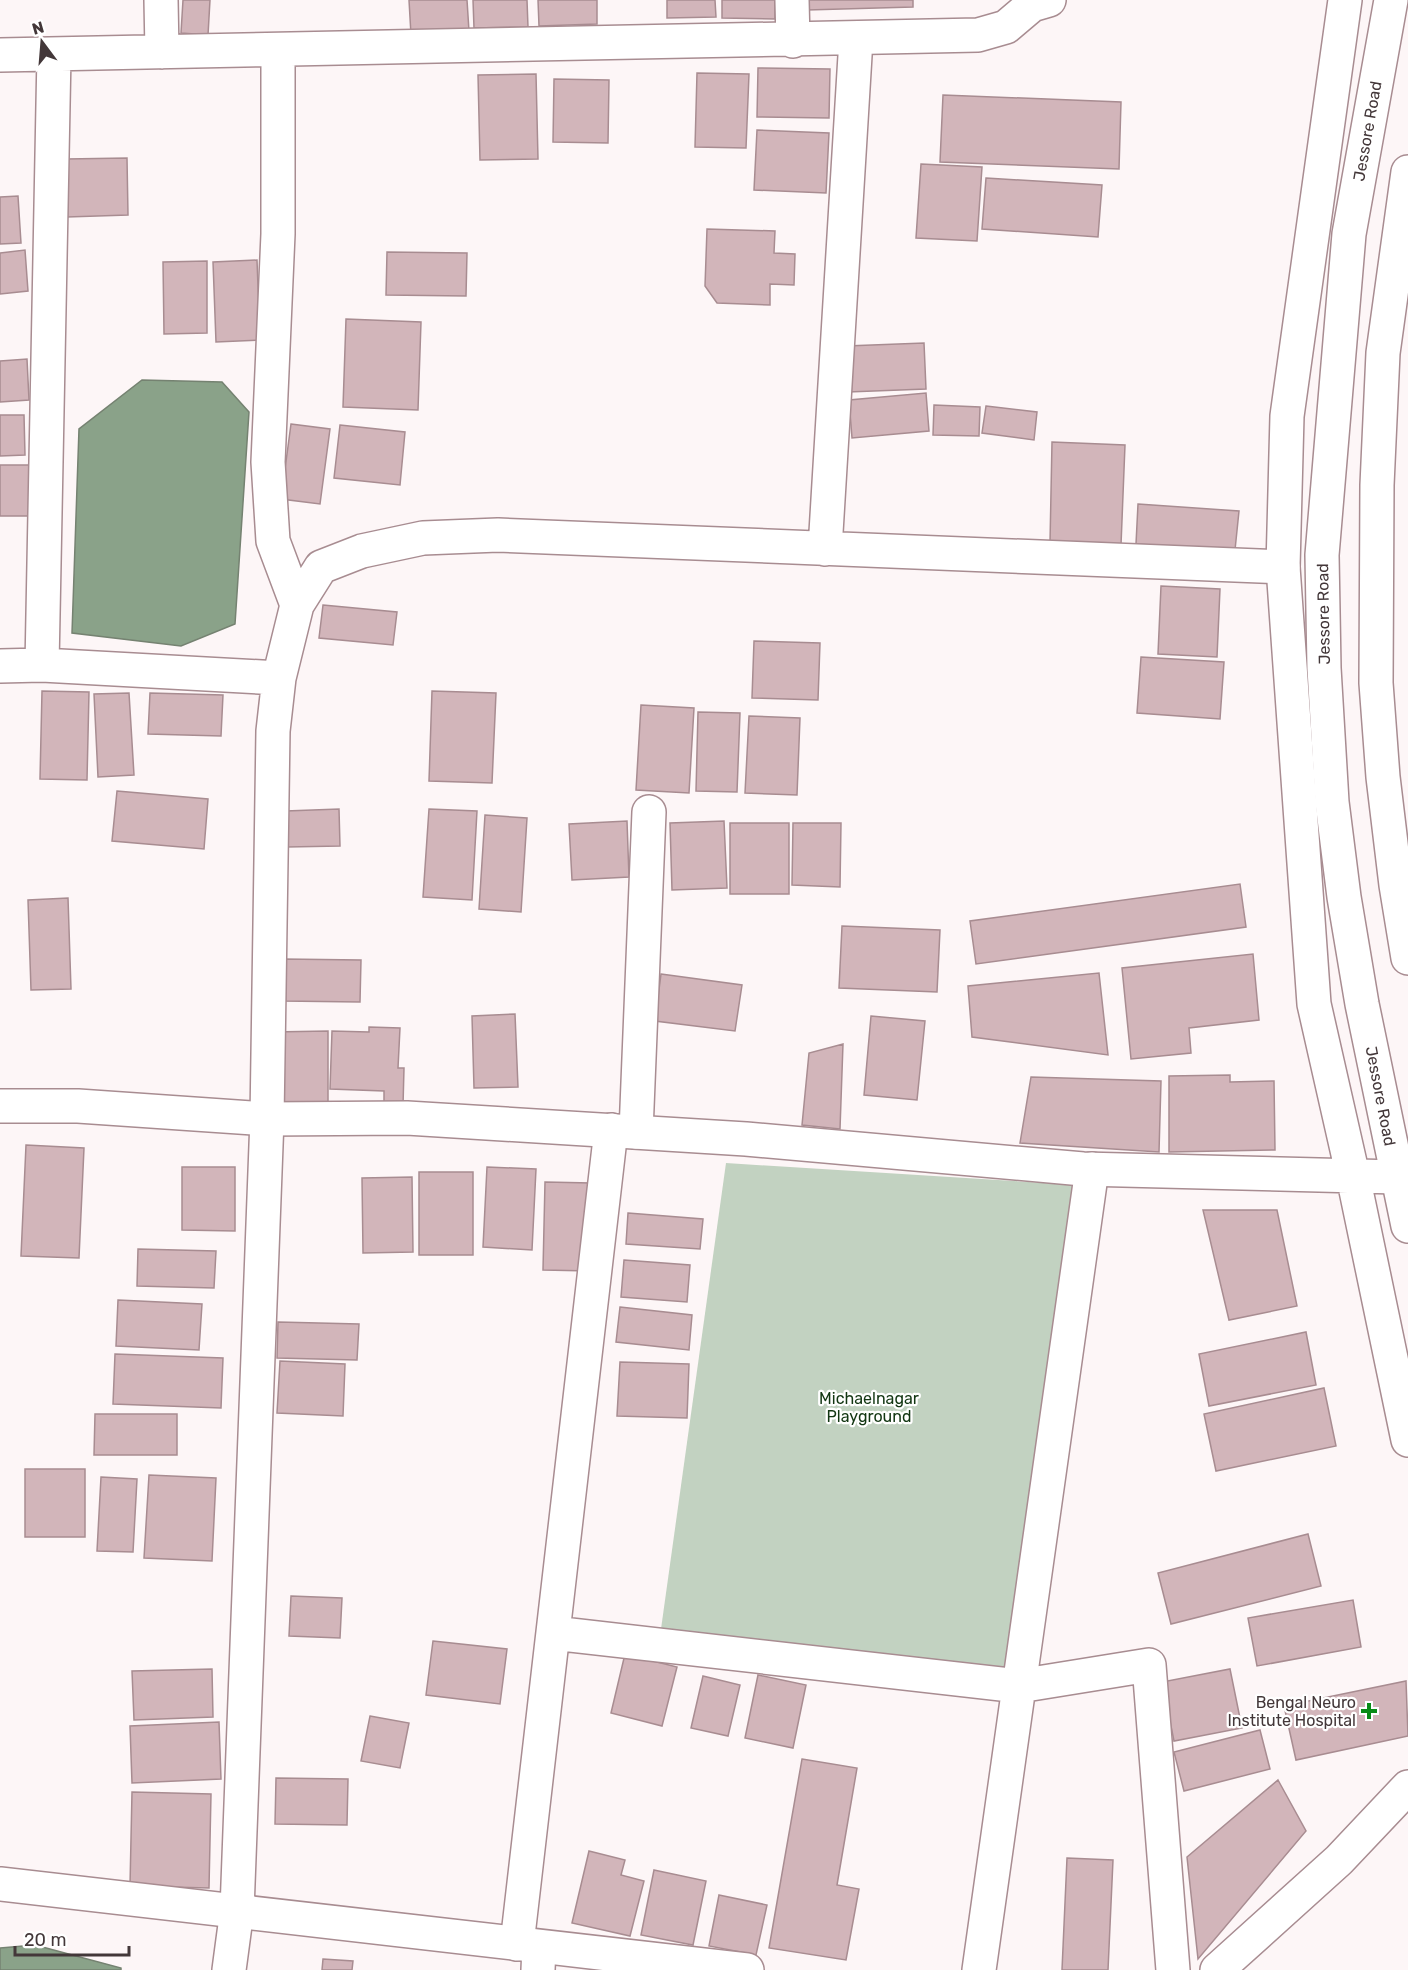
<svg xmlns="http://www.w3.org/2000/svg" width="1408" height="1970" viewBox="0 0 1408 1970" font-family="Rubik,sans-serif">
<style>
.green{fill:#c2d2c1}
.water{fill:#8aa289;stroke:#758271;stroke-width:1.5}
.building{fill:#d2b5ba;stroke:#a88c91;stroke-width:1.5}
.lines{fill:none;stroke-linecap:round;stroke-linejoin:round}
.street-casing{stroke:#a88c91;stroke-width:36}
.secondary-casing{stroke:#a88c91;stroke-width:36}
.highway-casing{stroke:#a88c91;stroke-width:36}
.street{stroke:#fff;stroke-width:33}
.secondary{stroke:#fff;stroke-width:33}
.highway{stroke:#fff;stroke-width:33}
.poi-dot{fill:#088b16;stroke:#fff;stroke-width:2}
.labels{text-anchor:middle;stroke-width:4.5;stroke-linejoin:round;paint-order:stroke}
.street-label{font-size:16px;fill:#433739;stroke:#fff}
.park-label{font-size:16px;fill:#123612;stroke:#fff}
.poi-label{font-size:16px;fill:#433739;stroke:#fff;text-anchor:end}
</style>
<rect width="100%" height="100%" fill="#fdf6f7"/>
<path class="green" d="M726,1163L1076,1185L1008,1675L661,1629Z"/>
<path class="water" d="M142,380L222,382L249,412L235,624L181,646L72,633L79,429Z
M35,1945L121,1968V1970H0V1948Z"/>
<path class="building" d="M183,0H210L208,35L181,33Z
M409,0H467L469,31L411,35Z
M473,0H527L528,27L474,28Z
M538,0H597V24L539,26Z
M667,0H715L716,17L667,18Z
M722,0H775V19L722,18Z
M807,0H913V7L807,10Z
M758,68L830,69L829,118L757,117Z
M697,73L749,74L746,148L695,147Z
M536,74L538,159L480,160L478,75Z
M554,79L609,80L608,143L553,142Z
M943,95L1121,102L1119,169L940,162Z
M757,130L829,133L826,193L754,190Z
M127,158L128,215L67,217L66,159Z
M921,164L982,167L977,241L916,238Z
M986,178L1102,185L1098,237L982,229Z
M18,196L21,243L0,244V197Z
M707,229L775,231L774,253L795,254L794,285L770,284V305L717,303L705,286Z
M25,250L28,291L0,294V253Z
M387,252L467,253L466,296L386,295Z
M257,260L260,340L216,342L213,262Z
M207,261V333L164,334L163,262Z
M346,319L421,322L418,410L343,407Z
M924,343L926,389L848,392L846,346Z
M27,359L29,400L0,402V361Z
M926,393L929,431L852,438L849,400Z
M934,405L980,407L979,436L933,435Z
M986,406L1037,412L1034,440L982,433Z
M0,415H24L25,455L0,456Z
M291,424L330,429L320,504L281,499Z
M340,425L405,432L400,485L334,478Z
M1052,442L1125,445L1121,545L1050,543Z
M0,465H29L30,516H0Z
M1138,504L1239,511L1235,550L1136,544Z
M1161,586L1220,589L1217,657L1158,654Z
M323,605L397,612L393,645L319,638Z
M754,641L820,643L818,700L752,698Z
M1141,657L1224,662L1220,719L1137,713Z
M42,691L89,692L87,780L40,779Z
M432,691L496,693L492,783L429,781Z
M129,693L134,775L98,777L94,694Z
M150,693L223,695L221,736L148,734Z
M641,705L694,708L689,793L636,790Z
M698,712L740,713L737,792L696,791Z
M749,716L800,718L797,795L745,793Z
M117,791L208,799L204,849L112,841Z
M339,809L340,846L287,847L286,811Z
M429,809L477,811L472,900L423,897Z
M485,815L527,818L521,912L479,909Z
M627,821L629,877L572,880L569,824Z
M724,821L727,888L672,890L670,823Z
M730,823H789V894H730Z
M793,823H841L840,887L792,885Z
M1240,884L1246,927L976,964L970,921Z
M68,898L71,989L31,990L28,900Z
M842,926L940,930L937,992L839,988Z
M1253,954L1259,1020L1189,1028L1191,1053L1131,1059L1122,968Z
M283,959L361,960L360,1002L282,1001Z
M1099,973L1108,1055L972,1037L968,986Z
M661,974L742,985L735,1031L655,1021Z
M515,1014L518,1087L474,1088L472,1016Z
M871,1016L925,1021L917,1100L864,1095Z
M369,1027L400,1028L398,1068H404L403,1106H384V1091L330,1089L332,1031L369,1032Z
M328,1031V1107L272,1108V1032Z
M843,1044L840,1129L802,1125L809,1053Z
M1230,1075V1082L1274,1081L1275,1150L1169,1152V1076Z
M1031,1077L1161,1081L1159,1152L1020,1143Z
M26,1145L84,1148L79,1258L21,1256Z
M182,1167H235V1231L182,1230Z
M487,1167L536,1169L532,1250L483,1247Z
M419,1172H473V1255H419Z
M412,1177L413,1252L363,1253L362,1178Z
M545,1182L591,1183L590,1271L543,1270Z
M1203,1210H1277L1297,1306L1229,1320Z
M628,1213L703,1219L700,1249L626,1244Z
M138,1249L216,1251L214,1288L137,1286Z
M624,1260L690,1265L687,1302L621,1297Z
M118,1300L202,1304L199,1350L116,1346Z
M620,1307L692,1315L689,1350L616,1342Z
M278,1322L359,1324L357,1360L277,1358Z
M1306,1332L1316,1385L1209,1406L1199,1354Z
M115,1354L223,1358L221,1408L113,1404Z
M280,1361L345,1364L343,1416L277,1413Z
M620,1362L689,1364L687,1418L617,1416Z
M1324,1388L1336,1446L1216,1471L1204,1414Z
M95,1414H177V1455H94Z
M25,1469H85V1537H25Z
M149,1475L216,1478L212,1561L144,1558Z
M101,1477L137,1479L133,1552L97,1551Z
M1308,1534L1321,1586L1171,1624L1158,1573Z
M291,1596L342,1598L340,1638L289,1636Z
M1353,1600L1361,1647L1257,1666L1248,1618Z
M433,1641L507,1649L500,1704L426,1695Z
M625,1654L677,1667L662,1726L611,1713Z
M212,1669L213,1717L134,1720L132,1671Z
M1230,1669L1242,1728L1174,1741L1162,1682Z
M758,1675L806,1685L793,1748L745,1738Z
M703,1676L740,1685L728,1736L691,1728Z
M1406,1681L1408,1736L1296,1760L1284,1706Z
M370,1716L409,1723L400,1768L361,1761Z
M219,1722L221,1779L132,1783L130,1726Z
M1260,1730L1270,1769L1184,1791L1174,1752Z
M802,1759L857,1768L837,1885L859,1889L846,1960L769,1948Z
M276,1778L348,1779L347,1825L275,1824Z
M1278,1780L1306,1831L1198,1959L1187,1857Z
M132,1792L211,1794L209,1888L130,1886Z
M589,1851L625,1860L621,1875L644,1881L630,1936L572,1923Z
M1067,1858L1113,1860L1108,1970H1062Z
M654,1870L706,1881L693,1945L641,1935Z
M719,1895L767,1905L756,1955L709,1946Z
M323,1959L353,1961L352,1970H322Z"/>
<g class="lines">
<g class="street-casing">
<path id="street" d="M161,0L162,52
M792,0L793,41
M278,50V234L268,462L273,541L297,605
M0,55L978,35L1006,27L1032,5L1049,0
M825,549L856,39
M42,665L54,54
M0,666L42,665L279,678
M636,1132L649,812
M553,1633L1019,1686L1149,1665L1173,1970
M517,1944L611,1130
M229,1970L237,1910L267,1119L273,731L279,678L297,605L321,567L362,551L423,538L498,535L1283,567
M538,1970L539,1947
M979,1970L1092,1169"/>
</g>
<g class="secondary-casing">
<path id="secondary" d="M1345,0L1287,416L1283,567L1314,1004L1353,1176L1408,1440
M0,1106H78L267,1119L407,1118L746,1139L1083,1169L1397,1177
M0,1884L747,1970
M1217,1970L1339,1860L1408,1787"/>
</g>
<g class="highway-casing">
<path id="highway" d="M1391,0L1349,234L1322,555L1324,668L1332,802L1344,897L1362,1004L1408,1226
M1408,172L1383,353L1377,485L1376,683L1383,777L1396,885L1408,958"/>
</g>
<use href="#street" class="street"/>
<use href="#secondary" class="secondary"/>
<use href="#highway" class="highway"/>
</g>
<path class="poi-dot" d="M1366 1702h6v6h6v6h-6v6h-6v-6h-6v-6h6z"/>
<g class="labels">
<g class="street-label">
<text transform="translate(1367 131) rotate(-80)" y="6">Jessore Road</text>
<text transform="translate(1323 614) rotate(-91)" y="6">Jessore Road</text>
<text transform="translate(1381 1096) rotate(79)" y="6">Jessore Road</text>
</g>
<g class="park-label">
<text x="869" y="1404">Michaelnagar<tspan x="869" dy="18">Playground</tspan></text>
</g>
<g class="poi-label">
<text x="1356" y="1708">Bengal Neuro<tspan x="1356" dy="18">Institute Hospital</tspan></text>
</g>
</g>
<g transform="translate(42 42) rotate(344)" stroke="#ffffff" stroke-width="4.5" paint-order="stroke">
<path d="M0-4.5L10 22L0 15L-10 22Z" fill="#433739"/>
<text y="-9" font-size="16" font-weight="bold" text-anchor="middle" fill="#433739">N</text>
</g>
<path d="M15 1946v9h114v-9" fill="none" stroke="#433739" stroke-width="3"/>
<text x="24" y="1946" font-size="18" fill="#433739" stroke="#ffffff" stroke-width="4.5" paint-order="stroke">20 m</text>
</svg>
